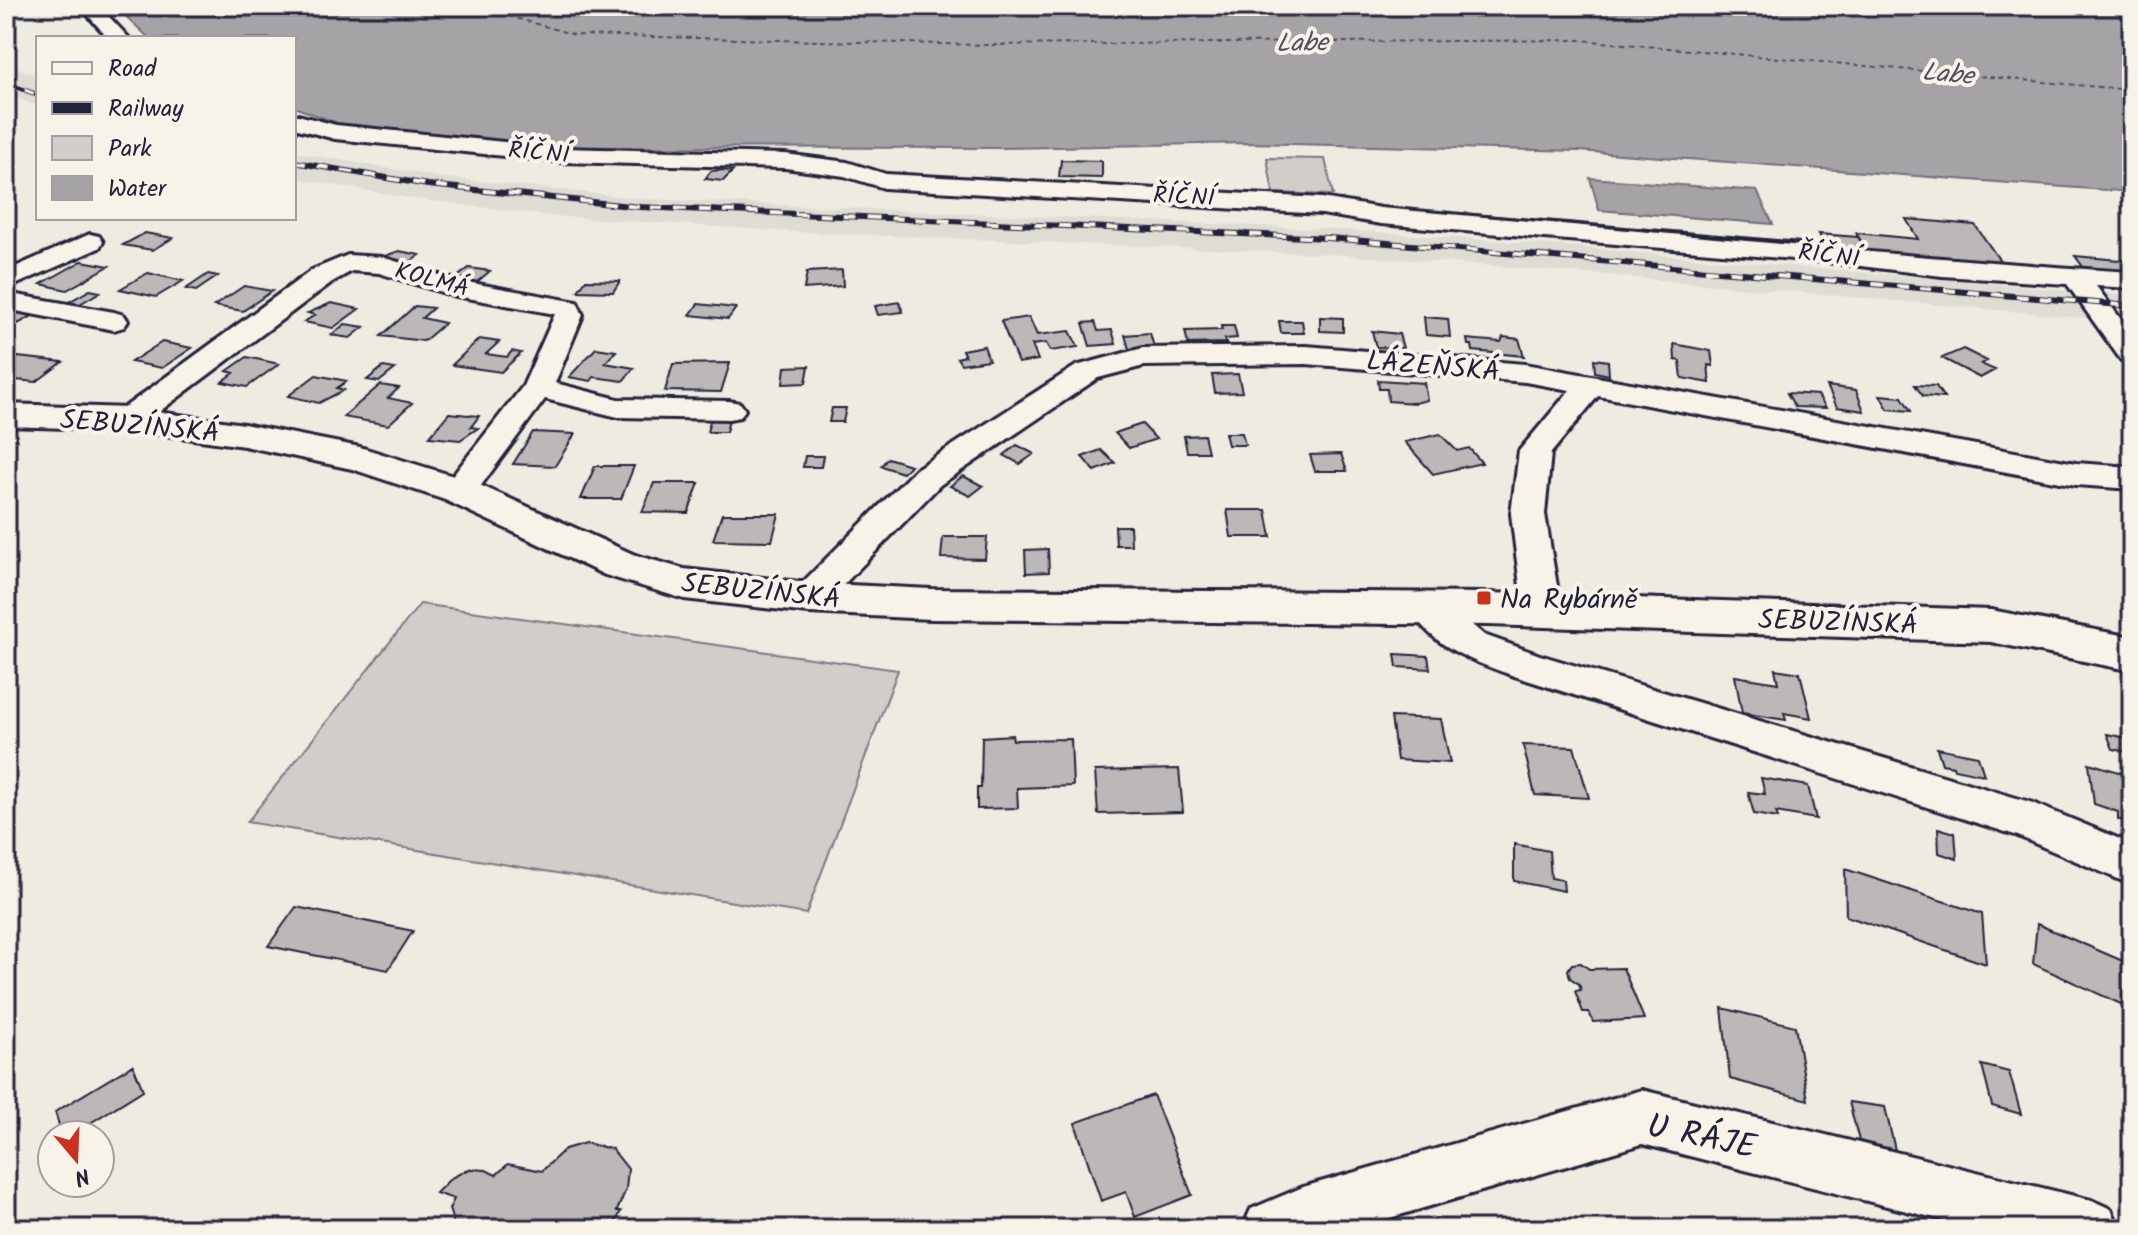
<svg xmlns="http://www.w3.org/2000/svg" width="2138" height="1235" viewBox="0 0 2138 1235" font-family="Kalam,sans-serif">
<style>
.built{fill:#dfdcd4}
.green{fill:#d1cdc9;stroke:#7a7882;stroke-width:2}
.water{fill:#a6a3a6;stroke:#716f7b;stroke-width:2}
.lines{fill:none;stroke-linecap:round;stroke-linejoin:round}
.ferry{stroke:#504f60;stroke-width:2;stroke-dasharray:5 4;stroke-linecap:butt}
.building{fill:#bbb8b7;stroke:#22223b;stroke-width:2}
.street-casing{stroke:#22223b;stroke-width:6}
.secondary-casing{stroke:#22223b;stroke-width:6}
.street{fill:#f7f3e8;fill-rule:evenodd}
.secondary{fill:#f7f3e8;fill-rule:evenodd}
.rail-far1-casing{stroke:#22223b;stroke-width:5}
.rail-casing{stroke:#22223b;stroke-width:6}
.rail-far1{stroke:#f7f3e8;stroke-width:3;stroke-dasharray:10;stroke-linecap:butt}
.rail{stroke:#f7f3e8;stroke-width:4;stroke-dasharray:12;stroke-linecap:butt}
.poi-dot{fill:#c8321e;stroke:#f7f3e8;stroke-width:3}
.labels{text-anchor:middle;stroke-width:8;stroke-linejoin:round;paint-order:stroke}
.far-street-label{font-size:24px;fill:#22223b;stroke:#f7f3e8}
.far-water-label{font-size:26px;font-style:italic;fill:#504f60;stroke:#f7f3e8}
.street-label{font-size:28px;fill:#22223b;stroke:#f7f3e8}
.poi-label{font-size:28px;fill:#22223b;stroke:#f7f3e8;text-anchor:start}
.near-street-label{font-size:34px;fill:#22223b;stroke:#f7f3e8}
</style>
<rect width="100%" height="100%" fill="#eeebe1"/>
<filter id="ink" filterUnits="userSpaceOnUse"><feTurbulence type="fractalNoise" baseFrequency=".0125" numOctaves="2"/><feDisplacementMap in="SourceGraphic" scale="16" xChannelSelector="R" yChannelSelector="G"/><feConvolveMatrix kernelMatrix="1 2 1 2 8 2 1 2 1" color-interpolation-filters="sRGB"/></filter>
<g filter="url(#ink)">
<path class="built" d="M6,63L38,76V106L6,94Z
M294,152L439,177L646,199L1329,229L1541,244L2132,296V322L1547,270L1330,254L797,232L552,216L408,198L294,178Z"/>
<path class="green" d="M1267,158L1325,159L1333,195L1273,193Z
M420,604L898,670L806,914L247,822Z"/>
<path class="water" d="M115,6H2132V192L1579,151L1246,143L1004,148L527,147L348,127L294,107V38H149Z
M1590,178L1757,191L1773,224L1599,210Z"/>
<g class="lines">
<path class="ferry" d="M474,6L575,35L983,45L1580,40L2132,90"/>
</g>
<path class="building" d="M1061,160L1102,161V178L1059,177Z
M719,170L733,171L723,181L705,179L711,171Z
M1462,213L1824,244L1827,250L1462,219Z
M1906,219L1975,225L2005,268L1870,256L1856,233L1918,239Z
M145,233L173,238L152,250L123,245Z
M1819,234L1858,237L1868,253L1827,250Z
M399,251L420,255L410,262L382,257Z
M2075,256L2130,261L2132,275L2087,272Z
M82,261L109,266L67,290L41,284Z
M469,268L490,271L477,282L456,278Z
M842,270L843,286L804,289L807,272Z
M148,273L183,281L156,297L120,289Z
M208,274L218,276L196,291L186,289Z
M586,280L620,281L613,292L578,291Z
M244,286L272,291L243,311L214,306Z
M90,290L100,292L78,305L67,303Z
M899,302L903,312L878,315L875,306Z
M331,303L359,309L333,328L304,322L315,315L308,313Z
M698,304L736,308L728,319L690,315Z
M415,306L433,308L422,318L445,323L424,341L381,336Z
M20,310L36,314L16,325L6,323V318Z
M1029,317L1037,335L1070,331L1078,347L1050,351L1046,343L1032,345L1038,360L1018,363L1001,321Z
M1320,317L1343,318V332L1320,331Z
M1424,317L1448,319L1450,337L1426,335Z
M1279,321H1302L1304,333H1281Z
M1095,322L1098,331L1112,330L1116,344L1090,346L1083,323Z
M345,324L364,327L350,338L331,335Z
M1221,326H1234L1237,338L1225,339L1226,343L1188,344L1185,331L1222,330Z
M1372,331L1399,334L1403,348L1376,347Z
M1150,333L1154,347L1129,349L1125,335Z
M1503,337L1519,339L1524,356L1473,351L1472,345H1468L1467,339L1501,342Z
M479,339L499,342L486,354L507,357L512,351L521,353L501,372L452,365Z
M162,342L192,348L162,368L131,362Z
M1674,344L1711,351L1713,366L1708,365L1710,383L1682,378L1680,361L1675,360Z
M984,346L989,360L961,364L957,358L965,356L962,350Z
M596,348L616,351L605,363L634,368L623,381L594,377L591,381L569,377Z
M1963,349L1987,361L1981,364L1995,370L1980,378L1942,358Z
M18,357L63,362L36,382L6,379V366Z
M247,357L279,364L247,387L222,382L234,373L227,371Z
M1594,359L1608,361L1609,375L1595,372Z
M730,363L721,392L665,391L673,364Z
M809,366L806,383L783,384L785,367Z
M383,367L395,369L379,382L367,380Z
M1238,374L1242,392L1215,393L1212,375Z
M316,375L347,381L337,388L344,390L319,403L288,396Z
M1378,380L1424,383L1427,400L1415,403L1388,401L1387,389H1379Z
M380,385L399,388L388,398L412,403L388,425L343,417Z
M1915,385L1936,386L1944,398L1923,396Z
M1827,386L1856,390L1864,411L1837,407Z
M1787,393L1818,395L1826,408L1795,407Z
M1880,395L1902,397L1911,411L1888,409Z
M832,408H846L843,422H829Z
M449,413L479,416L471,427L478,428L460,440L429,437Z
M730,416L726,432H707L711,417Z
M1142,424L1156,439L1129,448L1115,433Z
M533,432L575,434L555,466L513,464Z
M1225,433H1242L1245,445H1228Z
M1440,434L1457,451L1469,448L1482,463L1433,474L1405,442Z
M1204,435L1208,452H1187L1184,436Z
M1017,445L1034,454L1020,464L1004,455Z
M1101,450L1115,463L1095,471L1082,457Z
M1341,454L1347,471H1315L1310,455Z
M805,456H823L821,467H803Z
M888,458L910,465L903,473L881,466Z
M595,466H634L621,499H581Z
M963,476L983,486L970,496L950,486Z
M654,483H699L688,513L642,512Z
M1227,510H1266L1271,537H1231Z
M722,514H779L772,541L713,540Z
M1115,526H1130L1131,545H1116Z
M943,537H987L985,559L941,558Z
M1048,549L1049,572L1026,573L1025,550Z
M1395,654L1428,656L1430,669L1397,667Z
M1775,669L1800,673L1811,718L1784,713L1786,720L1742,713L1735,676L1778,683Z
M1391,717L1441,719L1450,763L1397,760Z
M2107,734L2132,739V753L2113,749Z
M1012,735L1013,740L1071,739L1073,786L1017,788L1018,808L977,809V788H981L982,737Z
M1523,745L1574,747L1589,798L1535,795Z
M1937,748L1978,756L1984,775L1954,769L1953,766L1942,764Z
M2089,763L2132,776V824L2118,819V812L2094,804Z
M1179,769L1183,812L1098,814L1095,771Z
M1761,778L1808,786L1816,819L1776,812L1778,818L1754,814L1748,792L1765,794Z
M1938,828L1955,833L1957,859L1939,853Z
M1514,844L1549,851L1551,878L1563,880L1564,891L1514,881Z
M1845,869L1982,914L1986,964L1846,916Z
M296,907L413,931L388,970L268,946Z
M2037,924L2132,965V992L2124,989L2123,1005L2033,964Z
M1581,963L1589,969L1623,968L1644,1019L1593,1022L1589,1012H1583L1575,991L1581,990L1579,984L1570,978L1568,970L1572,964Z
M1722,1008L1795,1026L1808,1100L1730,1079Z
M133,1065L143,1090L71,1135H62L55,1112Z
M1982,1065L2009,1072L2021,1114L1992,1106Z
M1153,1095L1192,1195L1135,1217L1126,1192L1101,1201L1075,1123Z
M1849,1102L1885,1107L1895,1150L1859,1141Z
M585,1143L612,1149L628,1169L626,1189L617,1211H621L613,1229H449L453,1221L449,1209L454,1199L436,1193L451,1178L469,1169L486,1170L496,1175L508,1164L542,1171L565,1149Z"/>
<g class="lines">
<g class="street-casing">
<path id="street" d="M80,6H99L129,38H108Z
M294,114L336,125L563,148L785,154L847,162L886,174L1322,198L1381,208C1631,229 1881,256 2132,272V288L2096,286L2132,334V363L2121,360L2067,284L1942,276L1828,262L1381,224L1322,214L884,188L844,176L785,168L563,162L335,139L294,128Z
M90,234L99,236L103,242L99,248L6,289V271Z
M348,255L382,257L456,280L577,302L583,315L555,383L618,399L729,401L740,403L745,410L740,417L729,419L618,417L545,399L471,499L459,502L447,499L442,491L447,483L523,386L555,314L451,295L379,273L352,271L332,282L140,426L129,429L118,426L113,419L118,412L312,270Z
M6,293L114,312L124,315L128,321L124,327L114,330L6,309Z
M1306,346L1525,364L2076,463L2132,467V489L2076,485L1598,396L1551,453L1545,514L1561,610L1555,620L1542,623L1529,620L1523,610L1511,514L1519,451L1570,390L1525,382L1306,364L1144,366L1098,378L940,485L822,607L809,611L796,607L790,598L796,589L916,469L1076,366L1143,348Z
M1430,597L1443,600L1484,635L1540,655L2030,802L2132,844V885L2018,836L1514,676C1475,662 1433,648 1411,610L1417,600Z
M1642,1090L2091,1200L2111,1209L2120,1229H1978L1642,1144L1352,1229H1242L1251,1209L1303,1187Z"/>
</g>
<g class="secondary-casing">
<path id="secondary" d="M6,404L129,408L244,424L360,447L473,482L635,555L684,569L809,583L931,589L1488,593L1991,610L2132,637V671L1991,642L1488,625L931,619L809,613L684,599L605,575L445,500L352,469L244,446L129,430L6,426Z"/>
</g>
<use href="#street" class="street"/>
<use href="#secondary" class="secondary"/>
<g class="rail-far1-casing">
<path id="rail-far1" d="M6,83L38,95"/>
</g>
<g class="rail-casing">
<path id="rail" d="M294,162L428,185L640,207L1329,238L2132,306"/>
</g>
<use href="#rail-far1" class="rail-far1"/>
<use href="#rail" class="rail"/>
</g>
</g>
<rect class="poi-dot" x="1476" y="590" width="16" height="16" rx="4"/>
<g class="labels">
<g class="far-street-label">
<text transform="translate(539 152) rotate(5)" y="8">ŘÍČNÍ</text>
<text transform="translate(1184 196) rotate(3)" y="8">ŘÍČNÍ</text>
<text transform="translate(1829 255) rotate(7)" y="8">ŘÍČNÍ</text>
<text transform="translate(432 279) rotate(15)" y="8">KOLMÁ</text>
</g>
<g class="far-water-label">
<text transform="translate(1302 42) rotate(-1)" y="9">Labe</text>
<text transform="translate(1948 73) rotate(5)" y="9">Labe</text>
</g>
<g class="street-label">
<text transform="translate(1433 365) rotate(5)" y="10">LÁZEŇSKÁ</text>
<text transform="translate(140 425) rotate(5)" y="10">SEBUZÍNSKÁ</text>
<text transform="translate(761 590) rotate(6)" y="10">SEBUZÍNSKÁ</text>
<text transform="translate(1838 621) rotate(2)" y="10">SEBUZÍNSKÁ</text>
</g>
<g class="poi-label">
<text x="1500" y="608">Na Rybárně</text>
</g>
<g class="near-street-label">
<text transform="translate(1702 1135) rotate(12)" y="12">U RÁJE</text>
</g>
</g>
<rect width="2138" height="1235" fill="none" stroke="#f7f3e8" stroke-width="32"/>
<rect x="16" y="16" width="2106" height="1203" fill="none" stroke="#22223b" stroke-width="3" filter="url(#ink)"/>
<rect x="36" y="36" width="260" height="184" fill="#f7f3e8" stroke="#a29fa3" stroke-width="2"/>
<rect x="52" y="62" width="40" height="12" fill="#f7f3e8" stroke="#a29fa3" stroke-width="2"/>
<text x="108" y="76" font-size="24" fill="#22223b">Road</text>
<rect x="52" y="102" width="40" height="12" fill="#22223b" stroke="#a29fa3" stroke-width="2"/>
<text x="108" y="116" font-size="24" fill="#22223b">Railway</text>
<rect x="52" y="136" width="40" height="24" fill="#d1cdc9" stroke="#a29fa3" stroke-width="2"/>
<text x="108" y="156" font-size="24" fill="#22223b">Park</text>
<rect x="52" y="176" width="40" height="24" fill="#a6a3a6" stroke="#a29fa3" stroke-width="2"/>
<text x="108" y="196" font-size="24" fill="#22223b">Water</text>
<g transform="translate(76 1159) rotate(161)"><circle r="38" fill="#f7f3e8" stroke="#a29fa3" stroke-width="2"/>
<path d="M0-6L14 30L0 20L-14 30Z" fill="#c8321e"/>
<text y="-12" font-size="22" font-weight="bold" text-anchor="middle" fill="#22223b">N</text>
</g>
</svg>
